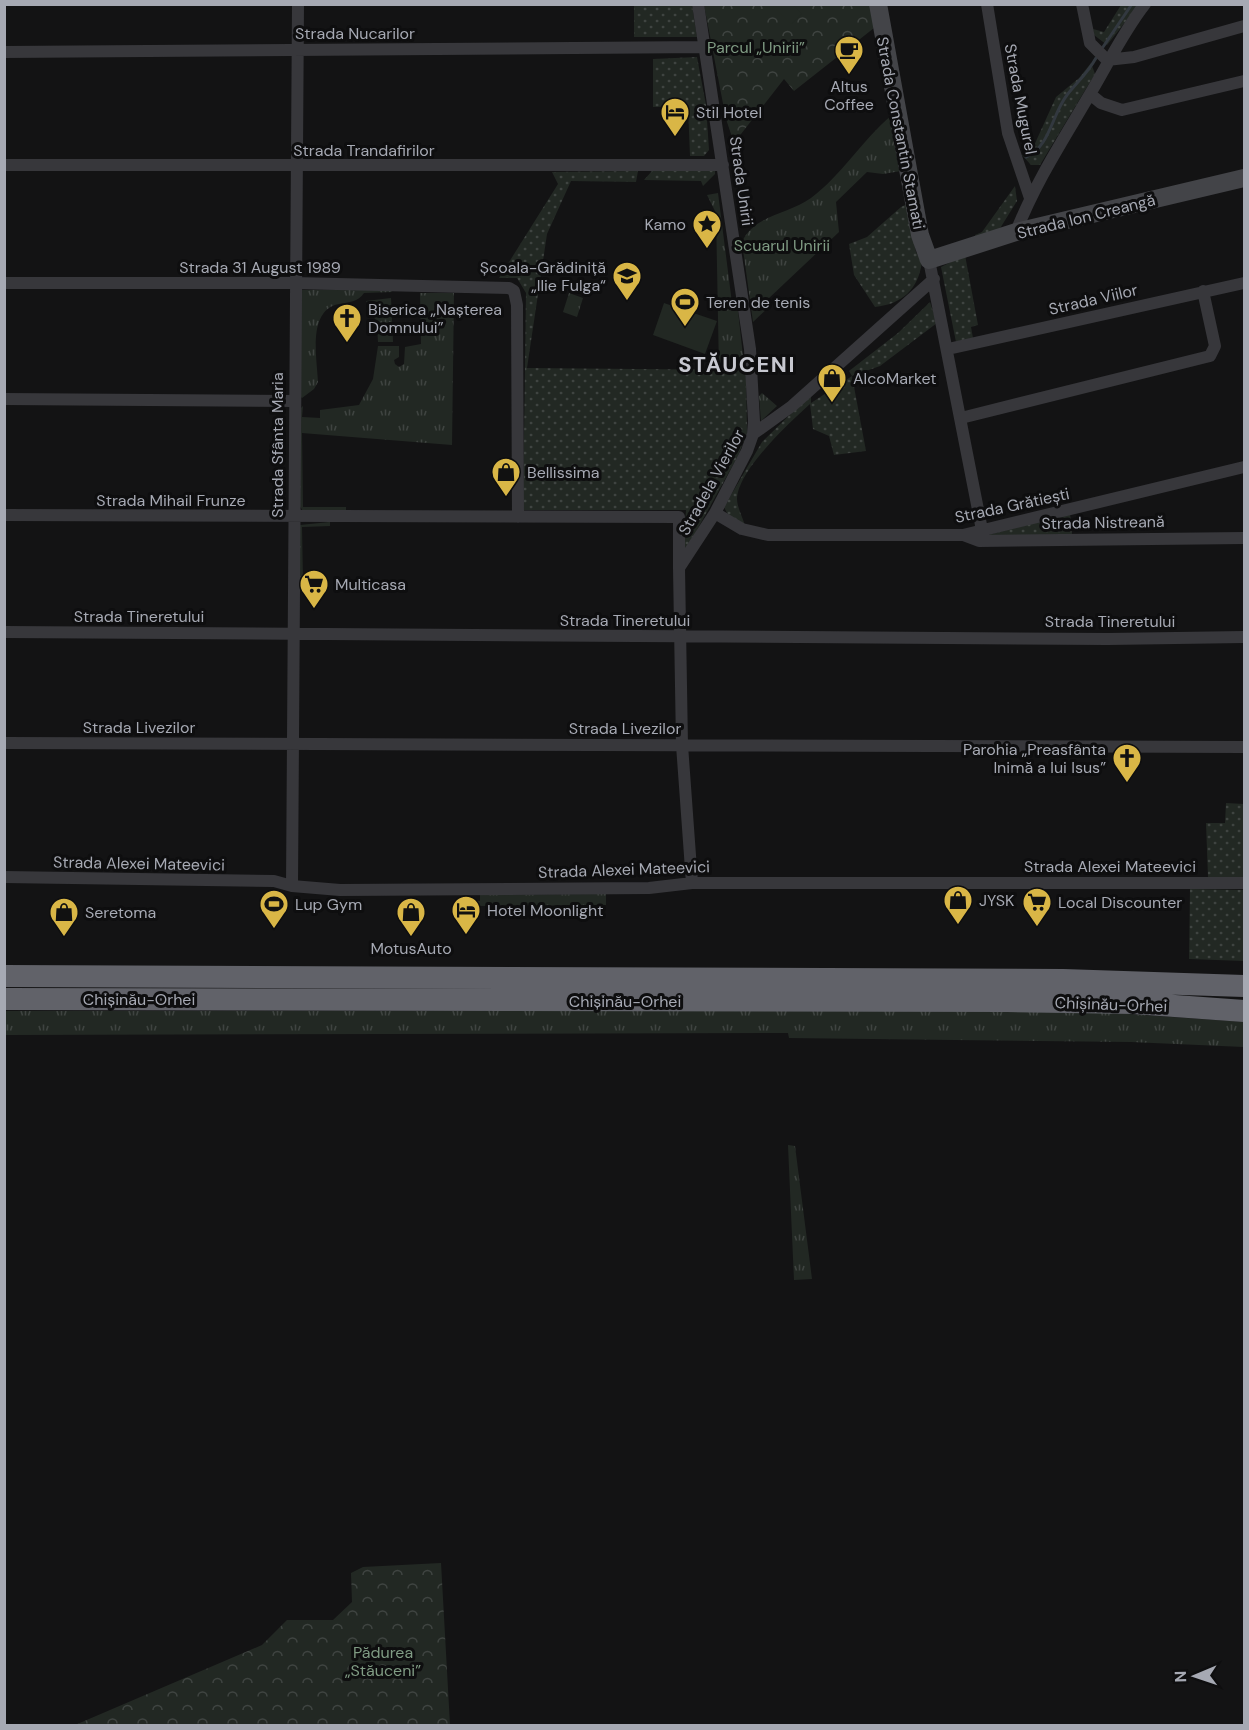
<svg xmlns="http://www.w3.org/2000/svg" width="1249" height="1730" viewBox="0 0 1249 1730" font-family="'DM Sans',sans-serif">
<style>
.grass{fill:url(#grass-tufts)}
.forest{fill:url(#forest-crowns)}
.garden{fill:url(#garden-dots)}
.pitch{fill:#222823}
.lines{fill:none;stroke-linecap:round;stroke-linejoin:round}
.stream{stroke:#32383f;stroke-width:3}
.street{stroke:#37373b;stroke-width:12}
.secondary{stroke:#434448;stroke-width:18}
.highway{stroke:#616269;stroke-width:22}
.labels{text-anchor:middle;stroke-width:6;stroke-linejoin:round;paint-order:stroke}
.street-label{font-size:16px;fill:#a6a9b3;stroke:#0e0e0f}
.park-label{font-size:16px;fill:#809c84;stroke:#0e0e0f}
.poi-label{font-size:16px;fill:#a6a9b3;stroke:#0e0e0f;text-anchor:start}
.district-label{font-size:22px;font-weight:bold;letter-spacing:1.5px;fill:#c7c8d0;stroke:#0e0e0f}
</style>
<defs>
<pattern id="grass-tufts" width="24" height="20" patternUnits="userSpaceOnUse" patternTransform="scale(1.5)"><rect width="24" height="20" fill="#222823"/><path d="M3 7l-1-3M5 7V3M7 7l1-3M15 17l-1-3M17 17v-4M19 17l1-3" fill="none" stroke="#3f4441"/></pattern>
<pattern id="forest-crowns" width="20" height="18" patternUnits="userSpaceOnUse" patternTransform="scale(1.5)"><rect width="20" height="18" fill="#222823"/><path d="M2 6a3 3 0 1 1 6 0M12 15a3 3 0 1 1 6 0" fill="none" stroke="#3f4441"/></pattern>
<pattern id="garden-dots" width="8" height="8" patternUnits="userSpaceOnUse" patternTransform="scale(1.5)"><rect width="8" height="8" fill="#222823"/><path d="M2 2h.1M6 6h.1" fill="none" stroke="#3f4441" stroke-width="1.8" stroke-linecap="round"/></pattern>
</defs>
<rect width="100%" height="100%" fill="#131314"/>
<path class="grass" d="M892,115L901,171L883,174L867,172L836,202L839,232L768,299L772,304L753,322L742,242C754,215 789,214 811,198C842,175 862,140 892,115Z
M718,193L733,311H738L743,356L736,359V368L719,369L716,213L707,195Z
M301,290L390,289L392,292L364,293C358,302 349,302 339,304C307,310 317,358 318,382L314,389L302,398L299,395Z
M420,293H454L452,445L302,433L303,507H346V511H303L299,505V410L303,406L302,417L320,418V410L359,405L373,379L378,346H399V357L394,360L395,364L399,367L404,364L405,347L421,344Z
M569,293L583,298L577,317L563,312Z
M391,298L393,342H378L377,323L366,301Z
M762,393L777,406L761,421L759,396Z
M330,522V526L302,527L303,582L299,579L300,525Z
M606,894V905L474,906V901H480V895Z
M4,1011H1085L1244,1022V1047L1131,1042L789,1038L788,1033L5,1035Z
M788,1145L795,1146L812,1279L794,1280Z"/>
<path class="forest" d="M704,5H873L874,28L794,91L784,79L734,143L726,119Z
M441,1563L450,1725H75L262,1645L287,1620H333L352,1602L351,1573L363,1567Z"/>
<path class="garden" d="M634,5H692L697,37H634Z
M1121,5H1139L1107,45L1094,35L1093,29L1104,32Z
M697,57L706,105L709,150L704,156H690L688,106L653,107V59Z
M1091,63L1095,74L1087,87L1040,165H1031L1022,155L1032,150L1056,97L1079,78Z
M715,170V174L703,186L701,181L644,180L652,171Z
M638,171L636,182L571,181L547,234L527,368L746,370L747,433L738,456L683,555L686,510H523L526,293L517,278H499L558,184L552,172Z
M1015,186L1017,201L999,230L975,238V235L982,232Z
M907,204L916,252L922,262C918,290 902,304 875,307L854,275L849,244L867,237L901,207Z
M965,255L978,325L971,327L973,338L956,342L941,267Z
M930,302L937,323L880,366L852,376L866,451L834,455L829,436L813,429L810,404C789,423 738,470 737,499C737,507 743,518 745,526L729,517L724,507L762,442L811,394V403L852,376L849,371L898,333Z
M1070,513L1072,534L980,537Z
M1226,803L1244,804V877H1208L1206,823H1225Z
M1190,889L1244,890V961L1189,959Z"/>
<path class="pitch" d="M772,5H793L802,14L791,24Z
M664,303L717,321L705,354L653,335Z"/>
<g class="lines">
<path class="stream" d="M1103,47L1132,4
M1026,157C1050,147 1052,114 1067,95C1078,81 1087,74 1096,58"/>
<path class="street" d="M987,4L1008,133L1030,198
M1082,4L1090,43L1107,60
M4,52L706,47
M1107,60L1134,57L1244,26
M1090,94L1101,103L1122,110L1244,81
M4,165H723
M1016,232C1035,183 1063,140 1090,94C1108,64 1123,32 1145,4
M929,260L982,530
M4,283H294L509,288L514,291L517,305L518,517
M948,349L1244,283
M4,399L294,401
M961,418L1210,356L1215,346L1203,291
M753,434L792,406L934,279
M715,513L742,529L768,535H963L1244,467
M4,515L679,517V568
M963,535L979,541L1244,538
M4,632L1108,639L1244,637
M4,743L1244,747
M4,877L274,881L292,886L340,890L649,888L692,883H1244
M692,883L682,745L679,568L715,513L747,451L753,434L754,421L750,349L698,4
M292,886L298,4"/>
<path class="secondary" d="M878,4L920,235L929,260L1016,232L1244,178"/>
<path class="highway" d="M4,976L1063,980L1244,986
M4,999L1007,1001L1133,1003L1244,1011"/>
</g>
<defs>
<g id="cafe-pin" transform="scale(1.5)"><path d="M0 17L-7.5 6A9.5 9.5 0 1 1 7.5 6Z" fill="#d9b646" stroke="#0e0e0f"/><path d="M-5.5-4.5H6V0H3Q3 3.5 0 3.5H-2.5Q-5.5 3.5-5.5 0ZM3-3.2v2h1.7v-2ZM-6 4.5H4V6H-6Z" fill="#111"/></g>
<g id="hotel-pin" transform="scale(1.5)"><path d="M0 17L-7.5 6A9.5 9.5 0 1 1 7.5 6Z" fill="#d9b646" stroke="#0e0e0f"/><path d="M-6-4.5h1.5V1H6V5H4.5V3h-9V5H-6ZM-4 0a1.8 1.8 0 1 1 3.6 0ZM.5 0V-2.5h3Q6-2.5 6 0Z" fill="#111"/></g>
<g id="sight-pin" transform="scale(1.5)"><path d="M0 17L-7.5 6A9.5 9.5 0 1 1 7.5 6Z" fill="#d9b646" stroke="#0e0e0f"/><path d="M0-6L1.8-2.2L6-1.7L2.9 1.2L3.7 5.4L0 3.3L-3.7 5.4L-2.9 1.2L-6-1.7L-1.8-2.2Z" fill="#111"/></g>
<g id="school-pin" transform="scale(1.5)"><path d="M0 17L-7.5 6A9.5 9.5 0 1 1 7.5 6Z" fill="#d9b646" stroke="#0e0e0f"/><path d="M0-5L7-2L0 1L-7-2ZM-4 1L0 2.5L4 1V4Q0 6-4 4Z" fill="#111"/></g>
<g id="stadium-pin" transform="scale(1.5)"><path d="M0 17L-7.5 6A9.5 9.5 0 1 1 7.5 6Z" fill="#d9b646" stroke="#0e0e0f"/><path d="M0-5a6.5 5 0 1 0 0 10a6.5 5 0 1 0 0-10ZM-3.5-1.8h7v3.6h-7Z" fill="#111"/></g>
<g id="church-pin" transform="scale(1.5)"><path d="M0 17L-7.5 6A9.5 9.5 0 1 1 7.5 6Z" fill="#d9b646" stroke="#0e0e0f"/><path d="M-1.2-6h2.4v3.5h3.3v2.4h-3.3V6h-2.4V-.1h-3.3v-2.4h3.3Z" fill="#111"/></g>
<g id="shop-pin" transform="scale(1.5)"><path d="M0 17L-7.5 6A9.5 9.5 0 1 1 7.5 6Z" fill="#d9b646" stroke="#0e0e0f"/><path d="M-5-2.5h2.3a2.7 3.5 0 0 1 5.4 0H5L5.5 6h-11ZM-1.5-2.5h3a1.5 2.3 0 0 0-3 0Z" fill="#111"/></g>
<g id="supermarket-pin" transform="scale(1.5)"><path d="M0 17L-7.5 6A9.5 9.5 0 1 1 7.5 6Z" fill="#d9b646" stroke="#0e0e0f"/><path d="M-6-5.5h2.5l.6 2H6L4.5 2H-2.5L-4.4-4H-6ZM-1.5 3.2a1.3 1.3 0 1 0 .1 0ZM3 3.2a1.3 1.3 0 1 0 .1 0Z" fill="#111"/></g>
</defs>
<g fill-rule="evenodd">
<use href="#cafe-pin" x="849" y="50"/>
<use href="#hotel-pin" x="675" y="112"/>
<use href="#sight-pin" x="707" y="224"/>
<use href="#school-pin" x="627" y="276"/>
<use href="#stadium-pin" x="685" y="302"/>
<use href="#church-pin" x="347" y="318"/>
<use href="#shop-pin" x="832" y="378"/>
<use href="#shop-pin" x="506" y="472"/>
<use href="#supermarket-pin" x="314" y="584"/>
<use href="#church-pin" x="1127" y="758"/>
<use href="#shop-pin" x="958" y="900"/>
<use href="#supermarket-pin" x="1037" y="902"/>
<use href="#stadium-pin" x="274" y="904"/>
<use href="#hotel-pin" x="466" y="910"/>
<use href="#shop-pin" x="64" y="912"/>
<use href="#shop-pin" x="411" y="912"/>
</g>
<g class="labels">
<g class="street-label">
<text x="355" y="39">Strada Nucarilor</text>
<text transform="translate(1021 99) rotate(79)" y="6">Strada Mugurel</text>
<text transform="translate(901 133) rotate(79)" y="6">Strada Constantin Stamati</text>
<text x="364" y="156">Strada Trandafirilor</text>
<text transform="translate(742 181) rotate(82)" y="6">Strada Unirii</text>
<text transform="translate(1086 216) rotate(-14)" y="6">Strada Ion Creangă</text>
<text x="260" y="273">Strada 31 August 1989</text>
<text transform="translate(1093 299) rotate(-13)" y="6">Strada Viilor</text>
<text transform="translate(277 445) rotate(-90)" y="6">Strada Sfânta Maria</text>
<text transform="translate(711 482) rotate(-61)" y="6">Stradela Vierilor</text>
<text x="171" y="506">Strada Mihail Frunze</text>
<text transform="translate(1012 505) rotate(-12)" y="6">Strada Grătiești</text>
<text transform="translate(1103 522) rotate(-1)" y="6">Strada Nistreană</text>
<text x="139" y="622">Strada Tineretului</text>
<text x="625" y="626">Strada Tineretului</text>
<text x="1110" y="627">Strada Tineretului</text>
<text x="139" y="733">Strada Livezilor</text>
<text x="625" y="734">Strada Livezilor</text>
<text transform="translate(139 863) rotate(1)" y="6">Strada Alexei Mateevici</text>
<text x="1110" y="872">Strada Alexei Mateevici</text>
<text transform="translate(624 869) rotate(-2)" y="6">Strada Alexei Mateevici</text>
<text x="139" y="1005">Chișinău-Orhei</text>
<text x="625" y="1007">Chișinău-Orhei</text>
<text transform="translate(1111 1004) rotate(2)" y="6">Chișinău-Orhei</text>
</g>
<g class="park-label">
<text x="756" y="53">Parcul „Unirii”</text>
<text x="782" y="251">Scuarul Unirii</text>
<text x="383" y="1658">Pădurea<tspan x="383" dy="18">„Stăuceni”</tspan></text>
</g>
<g class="poi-label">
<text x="849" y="92" text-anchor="middle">Altus<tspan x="849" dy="18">Coffee</tspan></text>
<text x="696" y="118">Stil Hotel</text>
<text x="686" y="230" text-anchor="end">Kamo</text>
<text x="606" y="273" text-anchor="end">Școala-Grădiniță<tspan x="606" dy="18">„Ilie Fulga“</tspan></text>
<text x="706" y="308">Teren de tenis</text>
<text x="368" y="315">Biserica „Nașterea<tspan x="368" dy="18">Domnului”</tspan></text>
<text x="853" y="384">AlcoMarket</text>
<text x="527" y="478">Bellissima</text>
<text x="335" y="590">Multicasa</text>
<text x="1106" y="755" text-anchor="end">Parohia „Preasfânta<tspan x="1106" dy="18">Inimă a lui Isus”</tspan></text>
<text x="979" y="906">JYSK</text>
<text x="1058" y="908">Local Discounter</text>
<text x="295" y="910">Lup Gym</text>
<text x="487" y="916">Hotel Moonlight</text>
<text x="85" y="918">Seretoma</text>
<text x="411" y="954" text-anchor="middle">MotusAuto</text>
</g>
<g class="district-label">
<text x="737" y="372">STĂUCENI</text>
</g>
</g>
<rect width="1249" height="1730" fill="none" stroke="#a6a9b3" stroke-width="12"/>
<g transform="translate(1195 1676) rotate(268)" stroke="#0e0e0f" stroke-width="4.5" paint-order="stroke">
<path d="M0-4.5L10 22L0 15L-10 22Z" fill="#a6a9b3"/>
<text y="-9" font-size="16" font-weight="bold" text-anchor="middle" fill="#a6a9b3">N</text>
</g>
</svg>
